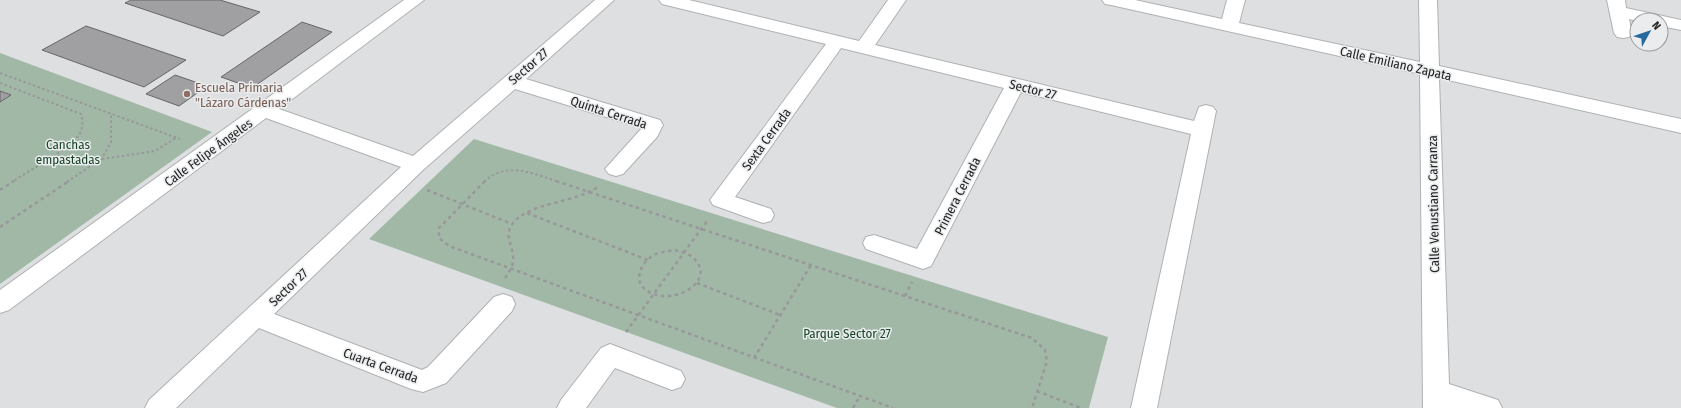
<svg xmlns="http://www.w3.org/2000/svg" width="1681" height="408" viewBox="0 0 1681 408" font-family="'Fira Sans Condensed',sans-serif">
<style>
.green{fill:#a2b8a7}
.building{fill:#a09fa1;stroke:#676567}
.lines{fill:none;stroke-linecap:round;stroke-linejoin:round}
.street-casing{stroke:#afb1b3;stroke-width:2}
.path-far1{stroke:#979899;stroke-width:2;stroke-dasharray:2.5 2.5;stroke-linecap:butt}
.path{stroke:#979899;stroke-width:2.5;stroke-dasharray:3.5 3.5;stroke-linecap:butt}
.street{fill:#fff;fill-rule:evenodd}
.education-dot{fill:#8d6e63;stroke:#eaecee;stroke-width:1.5}
.labels{text-anchor:middle;stroke-width:3;stroke-linejoin:round;paint-order:stroke}
.street-label{font-size:13px;fill:#222323;stroke:#eaecee}
.education-label{font-size:13px;fill:#785e54;stroke:#eaecee;text-anchor:start}
.park-label{font-size:13px;fill:#174427;stroke:#eaecee}
</style>
<rect width="100%" height="100%" fill="#dddfe1"/>
<path class="green" d="M0,53L212,132L0,284Z
M474,139L1108,337L1089,408H837L369,239Z"/>
<path class="building" d="M131,0H220L260,12L223,36L125,3Z
M302,22L332,32L252,88L221,77Z
M86,26L186,60L144,87L42,50Z
M175,75L207,86L179,106L146,94Z
M0,91L11,95L0,102Z"/>
<g class="lines">
<g class="street-casing">
<path id="street" d="M404,0H424L279,109L413,156L595,0H614L526,79L660,120L663,125L657,137L623,174L616,176L609,174L605,169L642,128L515,89L423,170L274,314L422,370L428,367L494,297L503,294L512,297L515,304L512,311L446,383L423,392L411,389L259,328L176,408H145L149,400L401,167L266,118L9,310L0,313V290Z
M659,0H689L859,41L888,0H906L875,45L1194,121L1199,107L1206,105L1213,107L1216,111L1157,408H1131L1191,134L1021,92L931,266L923,269L866,249L863,243L866,237L874,235L917,249L1004,88L841,48L735,197L771,209L774,215L771,221L763,223L713,205L710,200L826,44L662,4Z
M1102,0H1135L1222,19L1227,0H1245L1239,23L1420,62L1419,0H1437L1439,66L1681,119V133L1439,78L1449,384L1498,400L1502,408H1423L1420,74L1111,5L1105,4Z
M1607,0H1625L1626,8L1681,20V30L1661,26V20L1637,21L1629,19L1632,33L1629,37L1623,38L1617,37L1614,33Z
M610,344L681,371L685,379L681,387L672,390L615,368L586,408H557L561,400L601,348Z"/>
</g>
<path class="path-far1" d="M0,73L180,139
M0,83L81,114C83,120 83,129 79,135C66,151 30,170 12,182
M102,159L155,151L176,138
M67,182L101,159L111,143V114
M484,182C506,160 534,174 559,182"/>
<path class="path" d="M485,181L439,228V238L449,246L893,408
M556,181L1032,338L1045,350L1047,361L1032,408
M0,190L14,181
M427,190L512,224
M527,213L648,260
M0,227L69,181
M675,250C680,252 688,253 692,257C720,279 673,309 646,290C632,280 642,261 654,255C660,252 668,251 675,250Z
M505,278C508,273 512,268 513,262C515,249 504,238 511,226C525,202 575,204 599,186
M697,283L780,315
M905,296L912,282
M626,332L707,221
M754,358L811,265
M1037,391L1081,408
M853,408L860,396"/>
<use href="#street" class="street"/>
</g>
<circle class="education-dot" cx="187" cy="94" r="4"/>
<g class="labels">
<g class="street-label">
<text transform="translate(1396 63) rotate(13)" y="5">Calle Emiliano Zapata</text>
<text transform="translate(528 66) rotate(-41)" y="5">Sector 27</text>
<text transform="translate(1033 89) rotate(14)" y="5">Sector 27</text>
<text transform="translate(609 112) rotate(18)" y="5">Quinta Cerrada</text>
<text transform="translate(766 139) rotate(-54)" y="5">Sexta Cerrada</text>
<text transform="translate(208 152) rotate(-36)" y="5">Calle Felipe Ángeles</text>
<text transform="translate(957 196) rotate(-63)" y="5">Primera Cerrada</text>
<text transform="translate(1433 204) rotate(-91)" y="5">Calle Venustiano Carranza</text>
<text transform="translate(288 287) rotate(-44)" y="5">Sector 27</text>
<text transform="translate(381 365) rotate(20)" y="5">Cuarta Cerrada</text>
</g>
<g class="education-label">
<text x="195" y="92">Escuela Primaria<tspan x="195" dy="15">"Lázaro Cárdenas"</tspan></text>
</g>
<g class="park-label">
<text x="68" y="149">Canchas<tspan x="68" dy="15">empastadas</tspan></text>
<text x="847" y="338">Parque Sector 27</text>
</g>
</g>
<g transform="translate(1649 32) rotate(50)"><circle r="19" fill="#eaecee" stroke="#9a9c9d"/>
<path d="M0-3L7 15L0 10L-7 15Z" fill="#26699e"/>
<text y="-6" font-size="11" font-weight="bold" text-anchor="middle" fill="#222323">N</text>
</g>
</svg>
